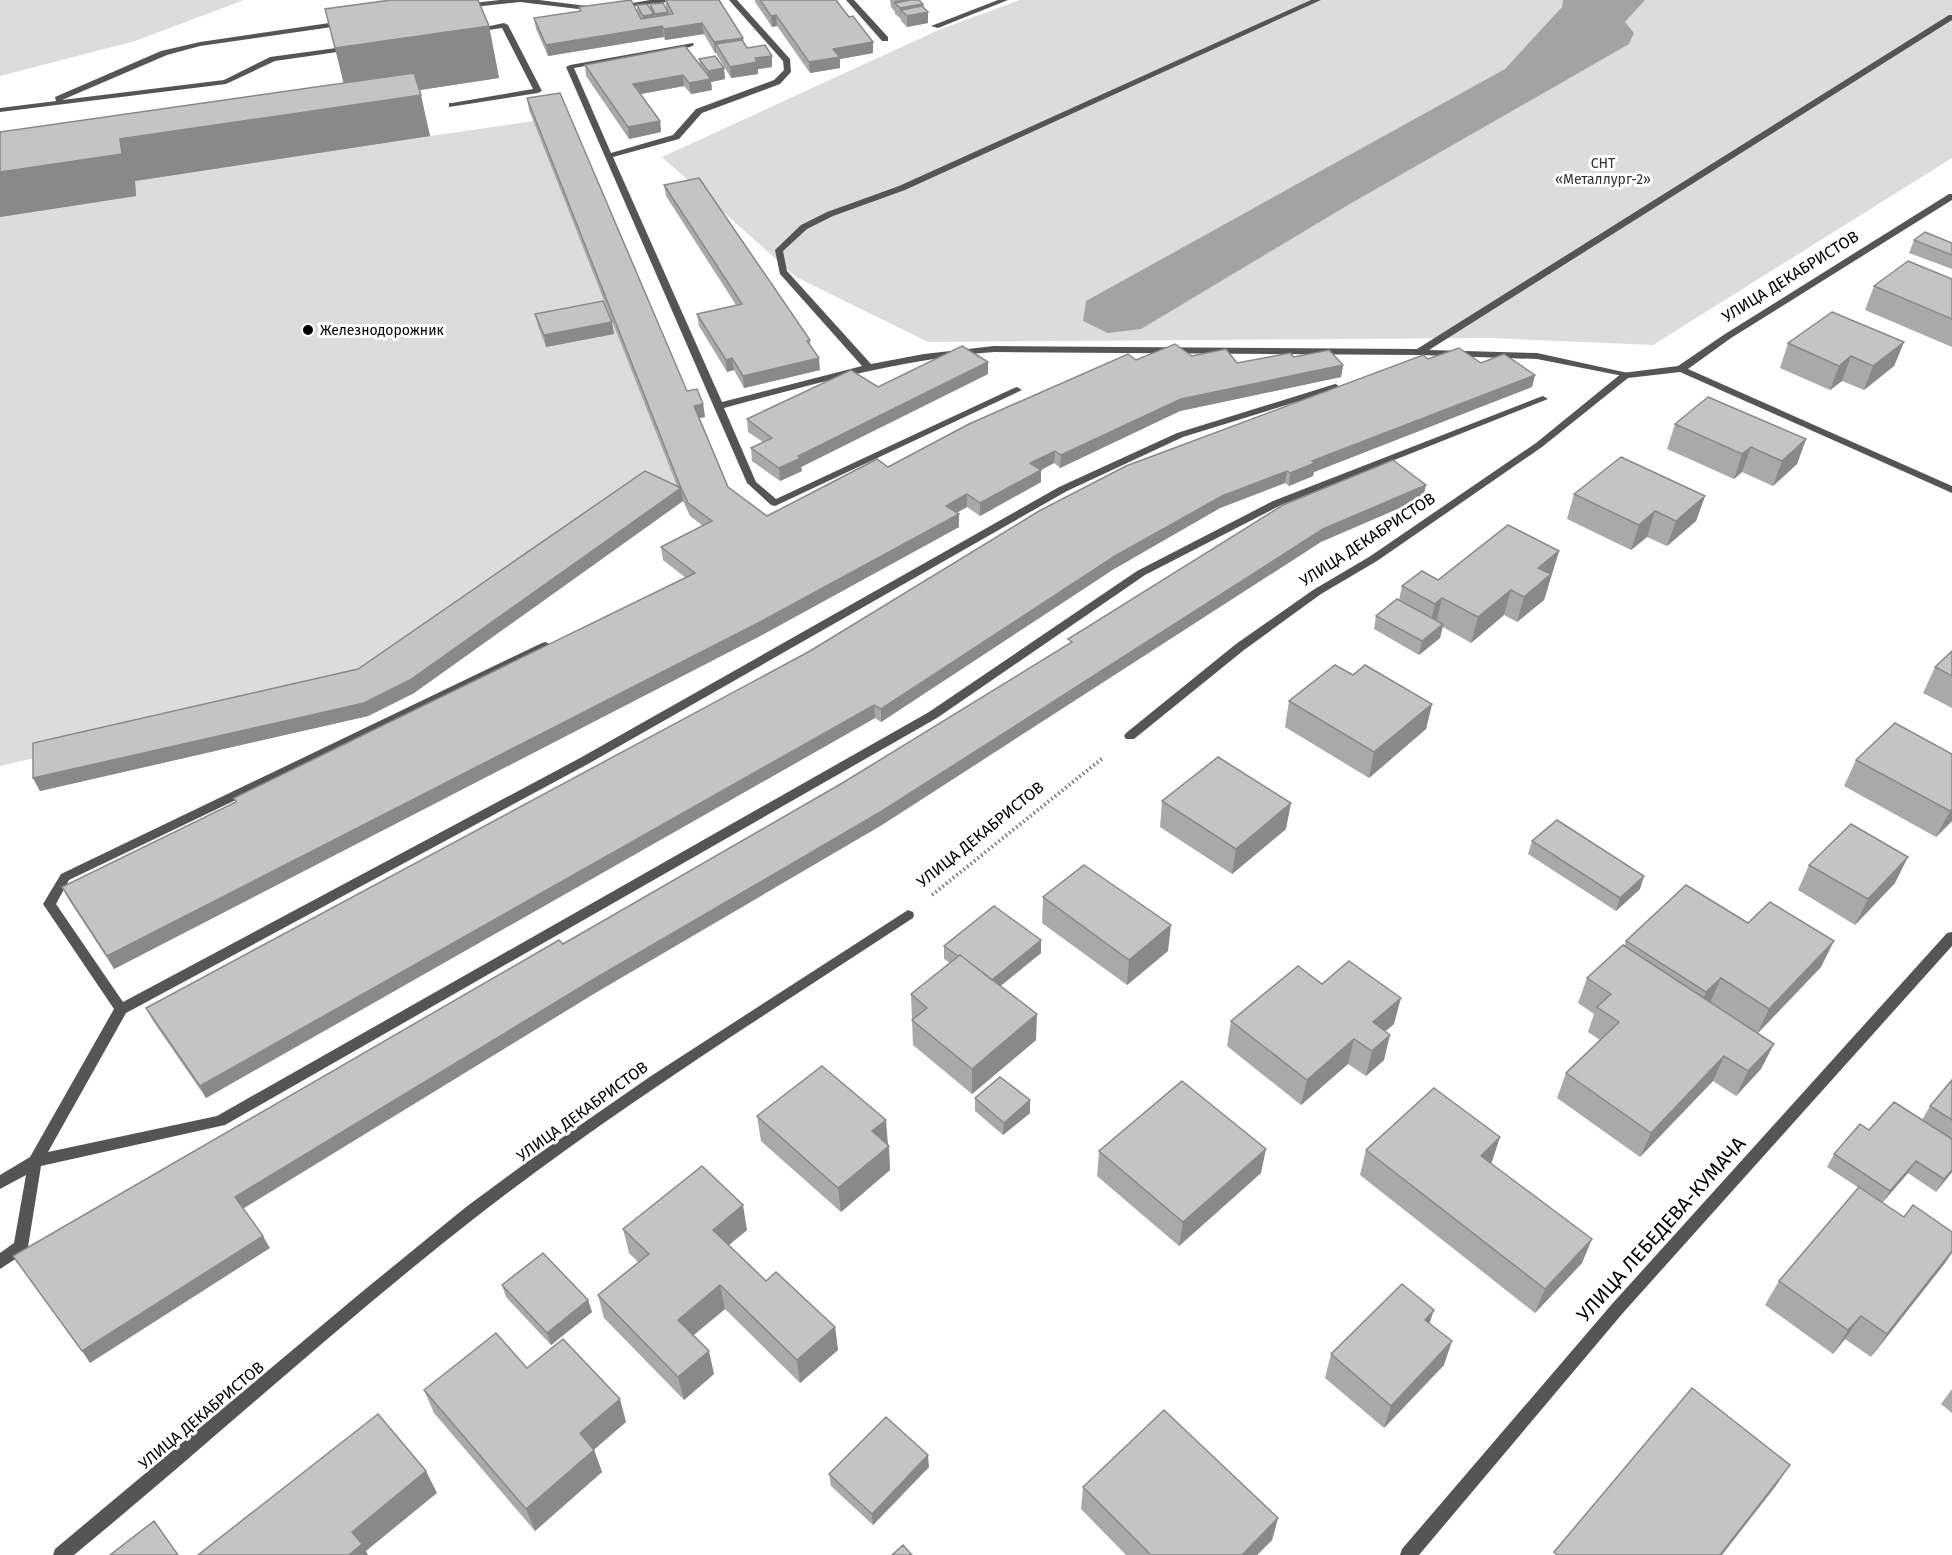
<svg xmlns="http://www.w3.org/2000/svg" width="1952" height="1555" viewBox="0 0 1952 1555" font-family="'Fira Sans',sans-serif">
<style>
.green{fill:#dcdcdc}
.water{fill:#a3a3a3}
.lines{fill:none;stroke-linecap:round;stroke-linejoin:round}
.path{stroke:#777;stroke-width:4;stroke-dasharray:1.5 3;stroke-linecap:butt}
.service{fill:#555;fill-rule:evenodd}
.minor{fill:#555;fill-rule:evenodd}
.wall{fill:#a9a9a9}
.shaded-wall{fill:#898989}
.building{fill:#c4c4c4;stroke:#898989;stroke-width:1.5}
.poi-dot{fill:#000;stroke:#fff;stroke-width:2}
.labels{text-anchor:middle;stroke-width:6;stroke-linejoin:round;paint-order:stroke}
.far-park-label{font-size:14px;fill:#333;stroke:#fff}
.far-poi-label{font-size:14px;fill:#000;stroke:#fff;text-anchor:start}
.street-label{font-size:16px;fill:#000;stroke:#fff}
.near-street-label{font-size:20px;fill:#000;stroke:#fff}
</style>
<rect width="100%" height="100%" fill="#fff"/>
<path class="green" d="M0,0H244L135,41L0,76Z
M1020,0H1952V158L1653,345L1490,338L928,342L796,277L662,157L941,29Z
M423,113L430,136L534,121L683,501L362,682L0,766V176Z"/>
<path class="water" d="M1563,0H1645L1625,22L1634,33L1629,44L1348,205L1141,329L1108,333L1083,321L1086,301L1505,69L1562,7Z"/>
<g class="lines">
<path class="path" d="M932,895L1104,757"/>
<path class="service" d="M500,0H539L595,7L599,9L595,11L520,2L464,8L460,6L464,4Z
M650,0H671L667,2L619,8L615,6Z
M729,0H737L790,59L791,72L780,84L702,113L679,139L613,157L722,402L862,366L780,274L775,250L801,225L827,212L899,186L1311,0H1321L905,190L833,216L807,229L783,251L787,271L871,364L924,354L994,346L1417,349L1949,15H1952V20L1429,350L1537,353L1628,373V377L1537,359L1419,355L994,352C901,359 814,384 724,408L756,482L776,499L1014,388L1017,387L1022,390L775,506L771,505L747,483L566,67L570,65L693,43L694,45L690,47L574,68L611,153L673,135L696,109L774,80L784,70L783,61Z
M846,0H854L888,37V41H882Z
M998,0H1008L938,28L931,26Z
M343,21H346V25L200,46L167,55L62,100L224,80L270,57L351,46L355,48L351,50L275,61L226,84L0,112V108L56,101L55,97L161,51L200,42Z
M504,23L508,25L542,91L538,93L449,107V103H452L533,89L502,28L475,32L471,30Z
M1335,384L1338,385V389L1183,437L1067,491L588,764L126,1013L48,1152L217,1116L929,712L1137,571L1273,501L1540,397L1543,396L1548,399L1281,505L1145,575L937,718L225,1125L41,1166L28,1247L26,1252L0,1269V1253L14,1243L26,1175L0,1189V1175L30,1157L114,1009L43,904L61,874L542,643L546,642L552,646L550,649L69,880L56,904L123,1002L580,758L1059,487L1177,433Z"/>
<path class="minor" d="M1949,194H1952V200L1731,338L1688,369L1952,486V493L1680,372L1628,378L1542,447L1377,561L1321,594L1244,650L1134,739H1126L1124,736L1126,733L1236,644L1313,590L1369,557L1536,443L1622,373L1678,366L1725,334Z
M908,910L913,912L914,915L913,918C765,1015 615,1109 476,1217C338,1325 209,1444 74,1555H53L55,1549L363,1291L466,1207L527,1162L651,1076Z
M1952,932V946L1622,1314L1419,1555H1400L1402,1549L1612,1304L1947,933Z"/>
</g>
<path class="wall" d="M665,0H719L747,48L772,56V67L758,69V74L731,78L717,55L716,53H715L704,34L665,40L664,37L548,56L536,29L534,18L580,12L579,7L637,12V5L650,9V4L666,7Z
M755,0H836L849,17L873,42V53L840,59V68L810,73L777,26L772,27L755,2Z
M890,0H919L923,4L928,23L907,27L901,21V19L895,14V12L891,7Z
M325,9L489,26L499,78L419,90L430,136L135,181L136,196L0,217V132L344,83Z
M699,59L724,68L725,79L711,82L712,90L691,94L684,86L641,94L660,121L661,132L629,139L586,76L585,65H700Z
M527,98L687,391L703,404L705,417L699,418L728,487L767,516L888,467L1136,360L1192,356L1237,363L1294,357L1343,365L1341,377L1180,411L1060,468L1054,463L1041,470V482L980,516L967,507L956,513L959,527L760,636L114,969L69,900L62,887L235,802L234,798L686,578L663,560L661,547L703,526L690,516L683,501L414,693L368,716L40,791L33,778L358,669L677,486L529,110Z
M664,185L810,340V345L820,370L744,388L734,370L727,372L699,326L697,314L736,305L666,196Z
M1914,240L1952,243V269L1909,253Z
M1952,279V347L1865,310L1874,286Z
M535,314L614,334L546,347L538,326Z
M1904,342L1894,366L1864,390L1842,381L1830,390L1780,368L1788,343Z
M1428,359L1481,363L1535,375L1532,387L1314,472L1313,476L1289,486L1285,483L1220,508L1114,569L881,722L875,718L206,1098L153,1021L146,1008Z
M988,362V374L801,467L802,471L780,481L752,461L751,448L763,442L748,432L747,419L878,387Z
M1675,424L1806,439L1797,464L1773,486L1742,472L1734,479L1667,449Z
M1574,494L1705,496L1696,521L1667,546L1647,537L1631,550L1567,519Z
M1559,551L1544,600L1517,622L1504,615L1471,643L1443,627L1440,638L1419,655L1374,629L1376,616L1399,600L1402,586L1438,580Z
M1952,651V708L1923,693L1935,667Z
M1289,701L1432,704L1426,729L1369,778L1285,727Z
M1952,754V821L1936,837L1844,786L1856,760Z
M1162,801L1286,829L1232,874L1160,827Z
M1532,841L1640,889L1616,911L1528,854Z
M1809,865L1895,883L1855,925L1798,890Z
M1043,897L1168,951L1127,985L1042,923Z
M1748,923L1821,967L1758,1033L1761,1069L1736,1096L1713,1081L1640,1157L1557,1098L1566,1073L1600,1040L1588,1032L1594,1014L1578,1003L1587,978L1624,946L1626,941Z
M1041,940V953L1000,986L1036,1040L972,1094L913,1045L911,994L950,963L944,959V946Z
M1322,984L1394,1024L1385,1031L1384,1060L1366,1076L1348,1064L1301,1105L1227,1046L1231,1021Z
M1952,1080V1172L1936,1192L1908,1173L1882,1203L1945,1263L1871,1357L1845,1339L1833,1354L1765,1305L1779,1281L1859,1188L1827,1167L1834,1154L1869,1130L1922,1120L1930,1106Z
M975,1098L1030,1113L1003,1135L975,1111Z
M757,1116L888,1145L890,1170L841,1212L761,1141Z
M1366,1150L1492,1162L1490,1163L1582,1263L1535,1313L1360,1175Z
M1099,1151L1261,1173L1179,1246L1097,1176Z
M623,1229L747,1230L729,1245L766,1281L835,1327L838,1350L800,1383L725,1309L693,1335L714,1374L684,1400L604,1318L598,1295L638,1262L629,1253Z
M502,1285L588,1300L592,1312L551,1345L506,1297Z
M1430,1323L1444,1365L1384,1428L1325,1378L1331,1354Z
M527,1368L626,1422L594,1450L602,1472L535,1531L434,1413L424,1390Z
M1952,1389V1413L1941,1404Z
M929,1467L873,1525L831,1486L829,1474Z
M1083,1487L1278,1518L1272,1540L1257,1555H1126L1081,1509Z"/>
<path class="shaded-wall" d="M901,0H916L923,4L924,13L928,12V23L907,27V16L902,11H901V19L900,8L895,3V12V1Z
M668,12L670,23L657,25L655,14Z
M654,14L655,25L644,27L643,16Z
M776,15L777,26L772,27L771,16Z
M702,23L704,34L665,40L664,29Z
M489,26L499,78L348,101L335,48Z
M662,26L664,37L548,56L546,45Z
M743,38L744,49L716,44V53H715L714,42Z
M873,42V53L840,59V68L810,73L809,62L833,49Z
M772,56V67L758,69V74L731,78L730,67L755,58Z
M724,68L725,79L711,82L712,90L691,94L689,83L708,79V71Z
M683,75L684,86L635,95L633,84Z
M421,95L430,136L135,181L136,196L0,217V172L120,139Z
M660,121L661,132L629,139L628,127Z
M612,322L614,334L546,347L544,335Z
M1904,342L1894,366L1864,390L1873,366Z
M1851,356L1842,381L1830,390L1839,366Z
M732,358L734,370L727,372L726,360Z
M819,358L820,370L744,388L743,376Z
M988,362V374L801,467L802,471L780,481L779,468L798,456Z
M1343,365L1341,377L1180,411L1060,468L1061,455L1181,399Z
M1535,375L1532,387L1314,472L1313,476L1289,486L1290,473L1312,461Z
M703,404L705,417L695,419L694,406Z
M1806,439L1797,464L1773,486L1782,461Z
M1751,447L1742,472L1734,479L1742,454Z
M1055,451L1054,463L1041,470V482L980,516V503L1030,463Z
M1287,471L1285,483L1220,508L1114,569L881,722V709L1115,556L1222,496Z
M1426,485L1423,498L1321,542L882,825L597,992L241,1210L235,1197L1323,529Z
M681,488L683,501L414,693L368,716L40,791L33,778L364,703Z
M967,494V507L946,519V506Z
M1705,496L1696,521L1667,546L1676,521Z
M1655,511L1647,537L1631,550L1639,525Z
M959,514V527L760,636L114,969L107,956Z
M1559,551L1544,600L1517,622L1524,597L1538,568Z
M1511,590L1504,615L1471,643L1478,617Z
M1442,598L1436,624L1429,629L1435,604Z
M1443,624L1440,638L1419,655L1422,641Z
M1432,704L1426,729L1369,778L1374,752Z
M874,705L875,718L206,1098L200,1086Z
M1291,803L1286,829L1232,874L1236,849Z
M1952,809V821L1936,837L1950,811Z
M1908,857L1895,883L1855,925L1868,899Z
M1644,876L1640,889L1616,911L1620,898Z
M1171,925L1168,951L1127,985L1129,960Z
M1041,940V953L991,994V981Z
M1834,941L1821,967L1757,1034L1769,1009Z
M1721,978L1710,1003L1695,1018L1706,992Z
M1401,998L1394,1024L1367,1047L1373,1022Z
M1037,1014L1036,1040L972,1094V1069Z
M1390,1035L1384,1060L1366,1076L1372,1051Z
M1354,1039L1348,1064L1301,1105L1307,1080Z
M1774,1044L1761,1069L1736,1096L1748,1071Z
M1724,1056L1713,1081L1640,1157L1651,1133Z
M1030,1100V1113L1003,1135L1004,1123Z
M886,1120L888,1145L872,1131Z
M1500,1137L1492,1162L1473,1180L1481,1156Z
M889,1146L890,1170L841,1212L838,1188Z
M1266,1149L1261,1173L1179,1246L1183,1222Z
M1916,1161L1908,1173L1882,1203L1890,1191Z
M1952,1170V1172L1936,1192L1944,1179Z
M743,1205L747,1230L718,1254L713,1230Z
M263,1236L270,1248L90,1363L82,1351Z
M1592,1239L1582,1263L1535,1313L1545,1289Z
M1952,1251V1253L1945,1263L1871,1357L1887,1334Z
M720,1285L725,1309L683,1344L678,1320Z
M588,1300L592,1312L551,1345L547,1333Z
M1434,1310L1426,1334L1425,1320Z
M1861,1316L1845,1339L1833,1354L1848,1330Z
M835,1327L838,1350L800,1383L797,1360Z
M1452,1341L1444,1365L1384,1428L1391,1406Z
M709,1351L714,1374L684,1400L678,1377Z
M620,1399L626,1422L587,1455L580,1433Z
M594,1450L602,1472L535,1531L526,1509Z
M928,1455L929,1467L873,1525L872,1514Z
M1790,1465L1775,1487L1722,1555H1720Z
M426,1471L437,1493L366,1551L368,1555H349L352,1532Z
M1278,1518L1272,1540L1257,1555H1242Z"/>
<path class="building" d="M391,0H478L489,26L335,48L325,9Z
M631,0L641,19L673,14L666,0H719L743,38L714,42L702,23L664,29L662,26L546,45L534,18L581,11L579,7Z
M760,0H836L849,17L853,16L873,42L833,49L840,57L809,62L776,15L771,16Z
M910,0H919L923,4L900,8L895,3Z
M663,3L668,12L655,14L650,4Z
M647,4L654,14L643,16L637,5Z
M922,6L928,12L907,16L901,10Z
M742,40L747,48L765,45L772,56L755,58L757,62L730,67L716,44Z
M685,46L711,79L689,83L683,75L633,84L660,121L628,127L585,65Z
M715,56L724,68L708,71L699,59Z
M414,73L421,95L120,139L122,154L0,172V132Z
M560,93L687,391L697,389L703,404L694,406L728,487L767,516L877,459L888,467L969,424L1128,354L1136,360L1175,344L1192,356L1226,349L1237,363L1290,353L1294,357L1329,350L1343,365L1181,399L1061,455L1055,451L1030,463L1041,470L980,503L967,494L946,506L959,514L758,623L107,956L62,887L236,802L234,798L695,573L661,547L712,521L688,503L681,488L410,680L364,703L33,778V743L358,669L645,471L681,488L527,98Z
M699,178L810,340L807,341L819,358L743,376L732,358L726,360L697,314L742,304L664,185Z
M1925,232L1952,243V255L1914,240Z
M1908,261L1952,279V319L1874,286Z
M603,301L612,322L544,335L535,314Z
M1832,312L1904,342L1873,366L1851,356L1839,366L1788,343Z
M962,346L988,362L798,456L801,458L779,468L751,448L772,438L747,419L851,370L878,387Z
M1459,348L1481,363L1504,354L1535,375L1312,461L1315,463L1290,473L1287,471L1222,496L1115,556L881,709L874,705L200,1086L146,1008L810,651L1039,511L1126,466L1423,355L1428,359Z
M1708,397L1806,439L1782,461L1751,447L1742,454L1675,424Z
M1621,457L1705,496L1676,521L1655,511L1639,525L1574,494Z
M1393,460L1426,485L1323,529L882,811L594,979L235,1197L263,1236L82,1351L13,1256L559,940L563,944L844,782L1072,642L1068,639L1283,505Z
M1508,525L1559,551L1538,568L1551,574L1524,597L1511,590L1478,617L1442,598L1435,604L1402,586L1422,571L1438,580Z
M1397,599L1443,624L1422,641L1376,616Z
M1952,651V676L1935,667Z
M1335,665L1353,675L1365,665L1432,704L1374,752L1289,701Z
M1895,723L1952,754V809L1950,811L1856,760Z
M1218,757L1291,803L1236,849L1162,801Z
M1557,820L1644,876L1620,898L1532,841Z
M1851,824L1908,857L1868,899L1809,865Z
M1084,865L1171,925L1129,960L1043,897Z
M1686,885L1748,923L1770,902L1834,941L1769,1009L1721,978L1706,992L1626,941Z
M994,906L1041,940L992,980L960,955L958,956L944,946Z
M1623,945L1774,1044L1748,1071L1724,1056L1651,1133L1566,1073L1619,1022L1597,1007L1611,994L1587,978Z
M960,955L1037,1014L972,1069L912,1020L927,1008L911,994Z
M1349,961L1401,998L1373,1022L1390,1035L1372,1051L1354,1039L1307,1080L1231,1021L1298,966L1322,984Z
M822,1066L886,1120L872,1131L889,1146L838,1188L757,1116Z
M1000,1077L1030,1100L1004,1123L975,1098Z
M1952,1080V1120L1930,1106Z
M1182,1081L1266,1149L1183,1222L1099,1151Z
M1434,1088L1500,1137L1481,1156L1592,1239L1545,1289L1366,1150Z
M1894,1102L1952,1139V1170L1944,1179L1916,1161L1890,1191L1834,1154L1860,1124L1869,1130Z
M702,1166L743,1205L713,1230L766,1281L776,1272L835,1327L797,1360L720,1285L678,1320L709,1351L678,1377L598,1295L649,1254L623,1229Z
M1859,1187L1904,1217L1913,1205L1952,1232V1251L1887,1334L1861,1316L1848,1330L1779,1281Z
M543,1253L588,1300L547,1333L502,1285Z
M1402,1284L1434,1310L1425,1320L1452,1341L1391,1406L1331,1354Z
M496,1333L527,1368L563,1339L620,1399L580,1433L594,1450L526,1509L424,1390Z
M1692,1388L1790,1465L1720,1555H1557L1554,1552Z
M1164,1410L1278,1518L1242,1555H1151L1083,1487Z
M378,1414L426,1471L352,1532L362,1544L349,1555H198Z
M886,1417L928,1455L872,1514L829,1474Z
M154,1521L178,1555H110Z
M903,1545L912,1555H892Z"/>
<circle class="poi-dot" cx="308" cy="330" r="6"/>
<g class="labels">
<g class="far-park-label">
<text x="1603" y="168">СНТ<tspan x="1603" dy="16">«Металлург-2»</tspan></text>
</g>
<g class="far-poi-label">
<text x="320" y="335">Железнодорожник</text>
</g>
<g class="street-label">
<text transform="translate(1790 276) rotate(-32)" y="6">УЛИЦА ДЕКАБРИСТОВ</text>
<text transform="translate(1367 539) rotate(-33)" y="6">УЛИЦА ДЕКАБРИСТОВ</text>
<text transform="translate(980 834) rotate(-39)" y="6">УЛИЦА ДЕКАБРИСТОВ</text>
<text transform="translate(582 1111) rotate(-36)" y="6">УЛИЦА ДЕКАБРИСТОВ</text>
<text transform="translate(201 1415) rotate(-40)" y="6">УЛИЦА ДЕКАБРИСТОВ</text>
</g>
<g class="near-street-label">
<text transform="translate(1661 1229) rotate(-48)" y="7">УЛИЦА ЛЕБЕДЕВА-КУМАЧА</text>
</g>
</g>
</svg>
